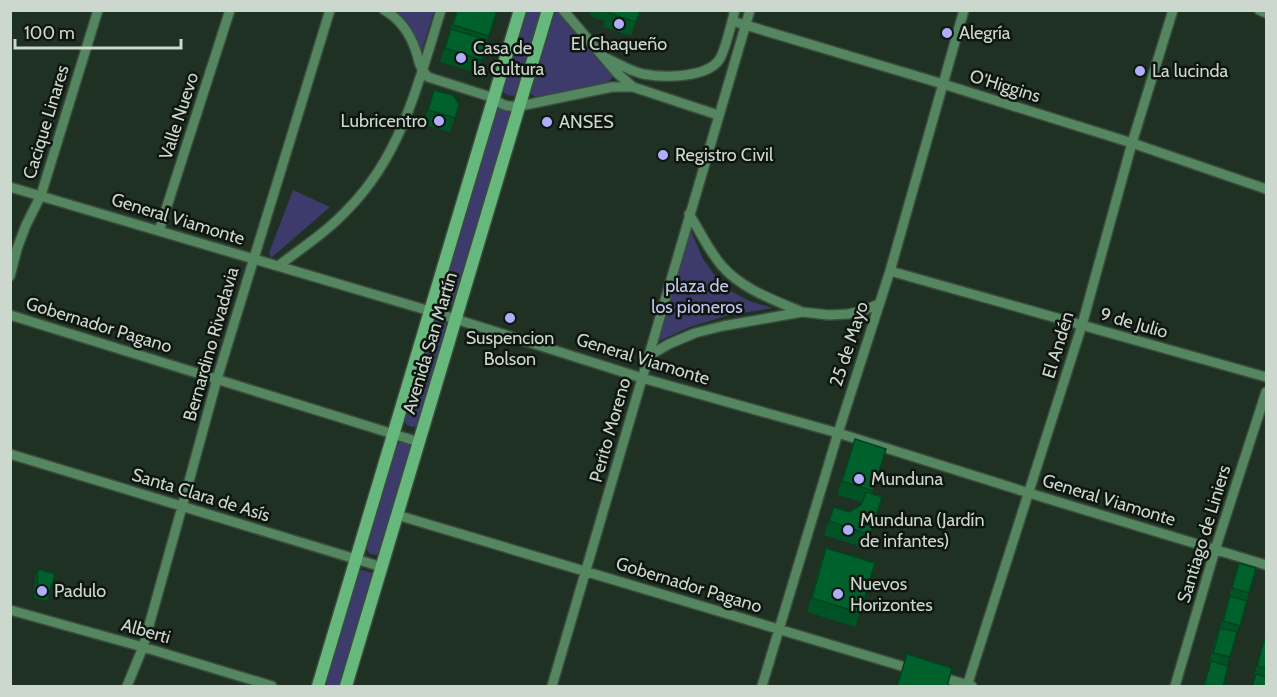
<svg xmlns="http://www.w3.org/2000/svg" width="1277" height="697" viewBox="0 0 1277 697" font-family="Cabin,sans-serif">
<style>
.green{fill:#3d3b6b}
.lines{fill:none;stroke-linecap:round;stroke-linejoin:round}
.minor-casing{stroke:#3b4c3e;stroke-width:12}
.secondary-casing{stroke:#3b4c3e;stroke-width:15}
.minor{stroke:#548660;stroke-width:9}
.secondary{stroke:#67b87c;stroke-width:12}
.wall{fill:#015326}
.building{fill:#01612c;stroke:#01441f;stroke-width:1.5}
.poi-dot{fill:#aeaefa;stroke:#0f1610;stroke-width:2}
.labels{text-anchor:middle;stroke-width:5;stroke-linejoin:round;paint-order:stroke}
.poi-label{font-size:18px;fill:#ccd7ce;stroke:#0f1610;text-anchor:start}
.street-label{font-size:18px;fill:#ccd7ce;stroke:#0f1610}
.park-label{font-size:18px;fill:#c4c5ef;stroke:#0f1610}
</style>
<rect width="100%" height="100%" fill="#1f3123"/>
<path class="green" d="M402,10L434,11L421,53C418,43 414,32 408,23C404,19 400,17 398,12Z
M525,11H545L518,94C513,97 508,96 503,92L502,88Z
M559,11L561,12L613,71C613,77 612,79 607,82L537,98L531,94V91L555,13Z
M498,106L505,111H512L456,303C451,307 447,307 441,303V295L495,108Z
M293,190L330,207L271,258L269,253Z
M690,229L703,259L722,286L749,301L773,308L729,315L690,327L659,341Z
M435,320C441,319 446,320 448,326L421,421L417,426L412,427L407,425L404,421L405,416L432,325Z
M404,442L408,443L411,448L380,552L377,555C368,555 366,551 367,543L396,448L399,443Z
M362,570L372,573L374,577L340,686H328L326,682L327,677L357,575L359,572Z"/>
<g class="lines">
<g class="minor-casing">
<path id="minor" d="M384,10C401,19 410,34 416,51C419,62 420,69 428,77L494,98C502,106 508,107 520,106L612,87H633L718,115
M563,10L617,73L633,87
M1259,10L1266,13
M732,21L943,84L1132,143L1266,189
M604,57C617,63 630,71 643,74C664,78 706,78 719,60C725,52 732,21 735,10
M10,187L430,311L642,378L838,433L1029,493L1266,565
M689,214C700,231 709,251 722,266C742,289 774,300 802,312
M159,231L230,10
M278,266C302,248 328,231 349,208C402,154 419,81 441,10
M890,271L1266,377
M10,276L17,249L26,225L41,195L98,10
M10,315L419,442
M650,355L669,344L695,333L723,326L802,312L829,315L848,314L862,311L879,304
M10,454L382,567
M397,515L915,670
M10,610L143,647L272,686
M937,676L972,686
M127,686L143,647L182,507L217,379L330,10
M552,686L750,10
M762,686L838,433L890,271L964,10
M967,686L1082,325L1132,143L1173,10
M1175,686L1215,550L1266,392"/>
</g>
<g class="secondary-casing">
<path id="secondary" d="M318,686L520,10
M346,686L548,10"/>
</g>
<use href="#minor" class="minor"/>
<use href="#secondary" class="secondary"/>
</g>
<path class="wall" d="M456,10H497L477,73L440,62Z
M588,10H640L631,36L603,27L605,21L592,17Z
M434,90L455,118L450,132L423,124Z
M855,439L886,449L872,494L870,535L865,548L824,535L834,507L849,512L861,505L862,502L837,495Z
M826,548L860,613L855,627L807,612L821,562Z
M1239,563L1249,593L1227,665L1223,687H1203L1211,662H1209L1216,637L1220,628Z
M38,569L50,591L47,601L34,598L35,578Z
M1266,634V687H1252L1255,675H1254L1261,650Z"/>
<path class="building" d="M457,10H497L489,36L453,25Z
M609,10H640L636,22L608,13Z
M451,29L487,40L482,60L445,48Z
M434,90L453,95L459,104L455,118L428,110Z
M855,439L886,449L873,491L842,481Z
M866,492L882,497L870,535L829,521L834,507L849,512L861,505Z
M826,548L875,563L860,613L812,598Z
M1239,563L1256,568L1249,593L1232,588Z
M38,569L55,574L50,591L37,588Z
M1230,596L1247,601L1240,626L1223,621Z
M1220,628L1237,632L1230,657L1213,653Z
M1264,641H1266V668L1257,666Z
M907,654L952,668L947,687H897Z
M1211,661L1228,666L1223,687L1204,686Z
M1256,674L1266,677V687H1252Z"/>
<g class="poi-dot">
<circle cx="619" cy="24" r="6"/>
<circle cx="947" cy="33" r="6"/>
<circle cx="461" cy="58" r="6"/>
<circle cx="1140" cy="71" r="6"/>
<circle cx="439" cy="121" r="6"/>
<circle cx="547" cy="122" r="6"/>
<circle cx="663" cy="155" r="6"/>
<circle cx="510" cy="318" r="6"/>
<circle cx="859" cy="479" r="6"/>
<circle cx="848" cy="530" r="6"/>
<circle cx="42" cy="591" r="6"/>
<circle cx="838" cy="594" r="6"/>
</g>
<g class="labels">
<g class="poi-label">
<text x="959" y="39">Alegría</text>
<text x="619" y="50" text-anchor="middle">El Chaqueño</text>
<text x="473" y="54">Casa de<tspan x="473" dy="21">la Cultura</tspan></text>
<text x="1152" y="77">La lucinda</text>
<text x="427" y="127" text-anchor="end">Lubricentro</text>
<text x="559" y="128">ANSES</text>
<text x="675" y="161">Registro Civil</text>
<text x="510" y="344" text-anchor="middle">Suspencion<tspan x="510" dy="21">Bolson</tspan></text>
<text x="871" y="485">Munduna</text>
<text x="860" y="526">Munduna (Jardín<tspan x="860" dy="21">de infantes)</tspan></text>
<text x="850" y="590">Nuevos<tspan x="850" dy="21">Horizontes</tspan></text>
<text x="54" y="597">Padulo</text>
</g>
<g class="street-label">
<text transform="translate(1005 86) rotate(17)" y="6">O'Higgins</text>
<text transform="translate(179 116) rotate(-72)" y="6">Valle Nuevo</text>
<text transform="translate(46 122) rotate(-73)" y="6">Cacique Linares</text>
<text transform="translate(178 219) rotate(17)" y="6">General Viamonte</text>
<text transform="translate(1134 323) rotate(16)" y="6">9 de Julio</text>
<text transform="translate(99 325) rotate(17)" y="6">Gobernador Pagano</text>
<text transform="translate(430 343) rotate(-73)" y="6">Avenida San Martín</text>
<text transform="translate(211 344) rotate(-74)" y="6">Bernardino Rivadavia</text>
<text transform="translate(849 344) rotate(-72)" y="6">25 de Mayo</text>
<text transform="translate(1058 345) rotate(-73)" y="6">El Andén</text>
<text transform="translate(643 359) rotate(17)" y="6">General Viamonte</text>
<text transform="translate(610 430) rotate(-74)" y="6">Perito Moreno</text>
<text transform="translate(201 495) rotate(17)" y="6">Santa Clara de Asís</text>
<text transform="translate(1109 500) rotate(17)" y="6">General Viamonte</text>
<text transform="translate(1204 534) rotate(-73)" y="6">Santiago de Liniers</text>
<text transform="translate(689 585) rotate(17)" y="6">Gobernador Pagano</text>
<text transform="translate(146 631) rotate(16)" y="6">Alberti</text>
</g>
<g class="park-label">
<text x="697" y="292">plaza de<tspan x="697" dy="21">los pioneros</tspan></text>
</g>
</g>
<rect width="1277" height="697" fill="none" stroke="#ccd7ce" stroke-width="24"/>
<path d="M15 39v9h166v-9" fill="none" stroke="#ccd7ce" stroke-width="3"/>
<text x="24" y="39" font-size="18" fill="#ccd7ce" stroke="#0f1610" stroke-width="4.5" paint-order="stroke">100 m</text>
</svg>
